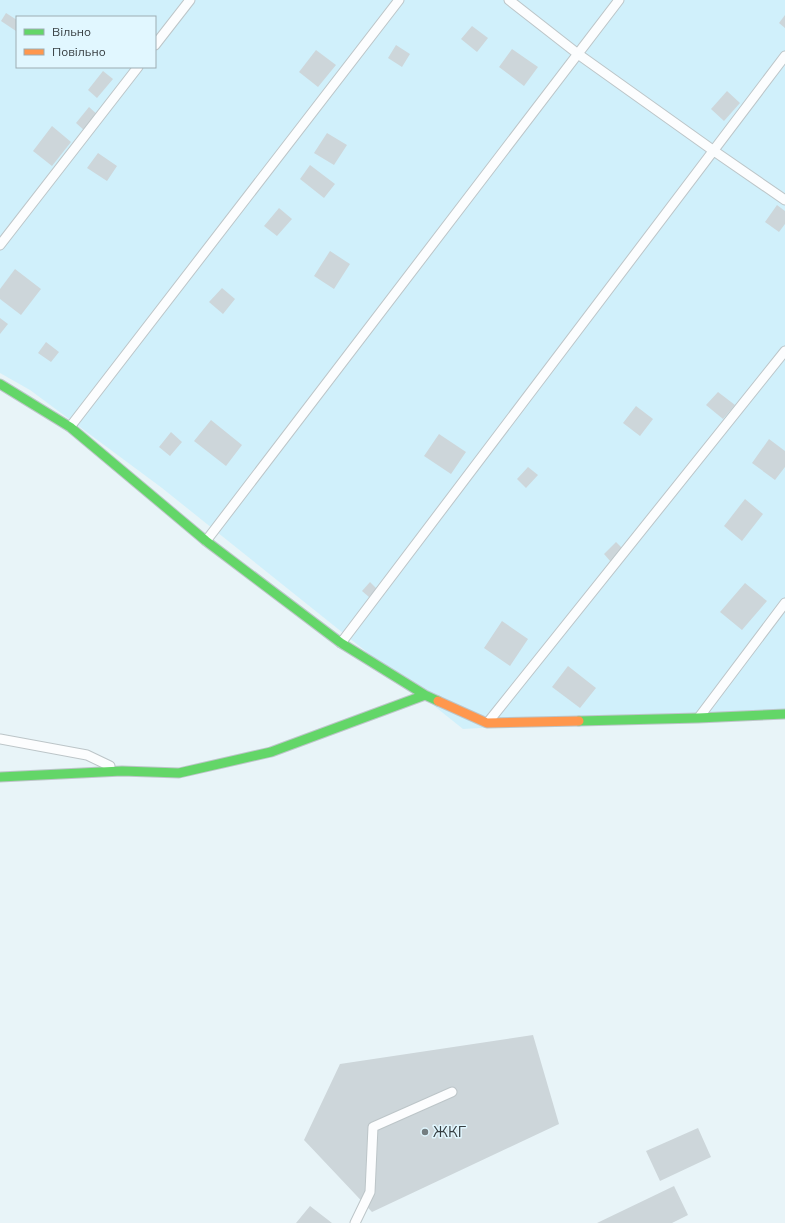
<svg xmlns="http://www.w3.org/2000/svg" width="785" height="1223" viewBox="0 0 785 1223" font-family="Mulish,sans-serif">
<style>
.green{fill:#d0f0fb;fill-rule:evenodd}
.building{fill:#cdd6da}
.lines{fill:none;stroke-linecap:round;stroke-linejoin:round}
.lane-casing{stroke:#bcc5c8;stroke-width:11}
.fast-casing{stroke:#bcc5c8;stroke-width:11}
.slow-casing{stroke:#bcc5c8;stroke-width:11}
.lane{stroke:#fcfdfe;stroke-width:9}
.fast{stroke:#63d668;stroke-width:9}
.slow{stroke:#ff974d;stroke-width:9}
.poi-dot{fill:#747e81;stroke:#e1f7ff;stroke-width:1.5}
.labels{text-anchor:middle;stroke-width:3;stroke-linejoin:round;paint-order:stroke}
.poi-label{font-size:15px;fill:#363e41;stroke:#e1f7ff;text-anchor:start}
</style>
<rect width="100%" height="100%" fill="#e8f4f8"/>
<path class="green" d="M0,0H785V710L463,729L162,488L30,390L0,373ZM17,17H155V67H17Z"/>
<path class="building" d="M6,13L17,20L16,31L1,21Z
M785,15V28L779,23Z
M472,26L488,38L477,52L461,39Z
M396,45L410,54L402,67L388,58Z
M512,49L538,67L524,86L499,67Z
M316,50L336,65L318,87L299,72Z
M103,71L113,79L97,98L88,90Z
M727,91L740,103L724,121L711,109Z
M89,107L99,116L86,132L76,123Z
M52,126L71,142L52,166L33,151Z
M327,133L347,145L334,165L314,153Z
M98,153L117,166L107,181L87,168Z
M310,165L335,184L324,198L300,179Z
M777,205L785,211V224L779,232L765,222Z
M279,208L292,219L277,236L264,226Z
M330,251L350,264L334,289L314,276Z
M15,269L41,289L21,315L0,299V289Z
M222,288L235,299L223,314L209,302Z
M0,318L8,324L0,334Z
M46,342L59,352L51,362L38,353Z
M718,392L735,405L723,419L706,405Z
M636,406L653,419L640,436L623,423Z
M211,420L242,445L226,466L194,441Z
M171,432L182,442L170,456L159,447Z
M439,434L466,452L451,474L424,456Z
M769,439L785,451V467L775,480L752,463Z
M528,467L538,475L526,488L517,479Z
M745,499L763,514L742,541L724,526Z
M616,542L624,550L611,562L604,554Z
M370,582L377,589L369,597L362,591Z
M745,583L767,601L742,630L720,612Z
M502,621L528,639L510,666L484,648Z
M568,666L596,688L580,708L552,687Z
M533,1035L559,1124L372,1212L304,1140L340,1064Z
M698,1128L711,1157L660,1181L646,1151Z
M674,1186L688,1215L672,1223H597Z
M310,1206L332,1223H296Z"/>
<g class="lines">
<g class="lane-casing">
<path id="lane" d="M509,0L578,54L714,151L785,200
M155,45L190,0
M0,245L138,67
M70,427L399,0
M206,541L619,0
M341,643L785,56
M700,716L785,603
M489,721L785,351
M0,739L87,755L110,766
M355,1223L370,1192L373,1127L452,1092"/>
</g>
<g class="fast-casing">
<path id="fast" d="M0,384L70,427L206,541L341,643L425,695L438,701
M579,721L698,718L785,714
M0,777L122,771L179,773L271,752L425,695"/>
</g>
<g class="slow-casing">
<path id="slow" d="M438,701L487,723L579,721"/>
</g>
<use href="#lane" class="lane"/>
<use href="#fast" class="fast"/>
<use href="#slow" class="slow"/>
</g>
<circle class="poi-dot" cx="425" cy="1132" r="4"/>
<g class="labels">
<g class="poi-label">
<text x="433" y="1137">ЖКГ</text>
</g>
</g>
<rect x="16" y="16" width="140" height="52" fill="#e1f7ff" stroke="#9dadb3"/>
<rect x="24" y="29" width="20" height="6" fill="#63d668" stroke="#9dadb3"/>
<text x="52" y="36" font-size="12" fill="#363e41">Вільно</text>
<rect x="24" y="49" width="20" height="6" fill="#ff974d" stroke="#9dadb3"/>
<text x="52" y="56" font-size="12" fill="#363e41">Повільно</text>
</svg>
